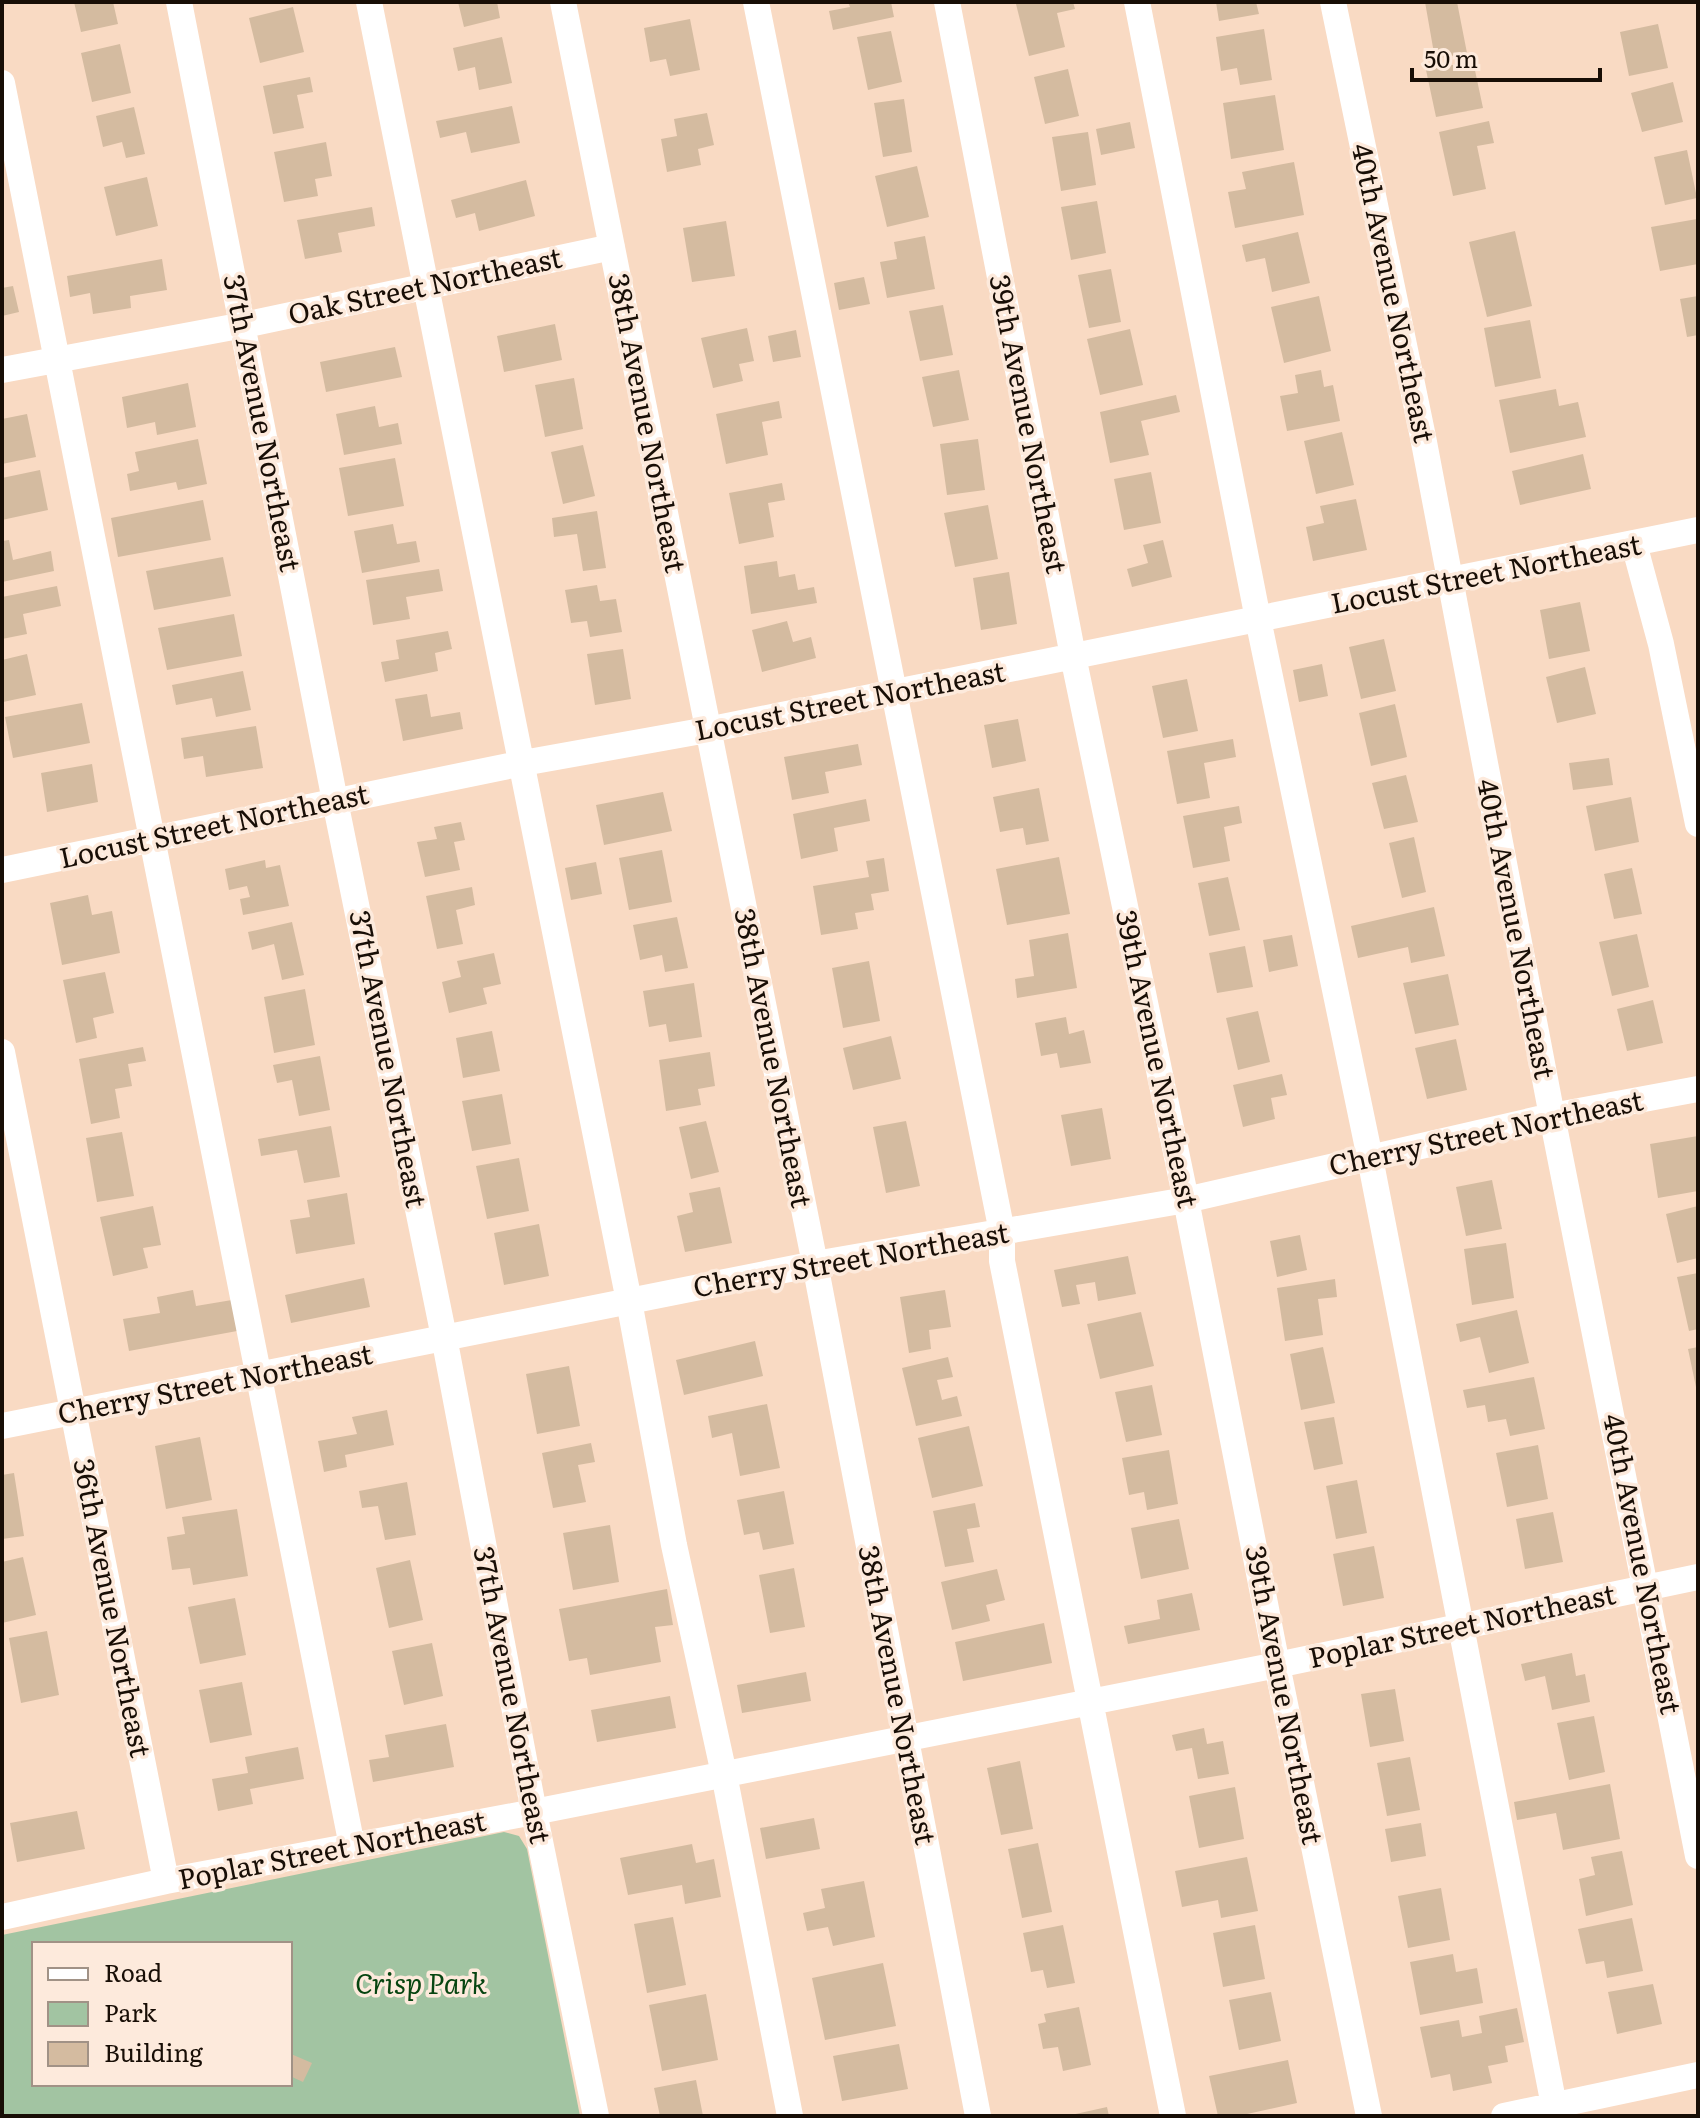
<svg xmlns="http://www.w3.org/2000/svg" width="1700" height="2118" viewBox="0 0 1700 2118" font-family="Literata,serif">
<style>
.green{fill:#a2c4a2;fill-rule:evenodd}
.building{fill:#d4bba0}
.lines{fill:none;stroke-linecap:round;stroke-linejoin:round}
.minor{stroke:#fff;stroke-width:26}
.labels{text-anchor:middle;stroke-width:7;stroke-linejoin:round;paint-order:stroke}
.street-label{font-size:28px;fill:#180e06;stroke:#fdeadc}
.park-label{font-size:28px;font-style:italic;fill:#074511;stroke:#fdeadc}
</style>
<rect width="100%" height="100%" fill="#f9dac3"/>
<path class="green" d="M504,1832L519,1836L527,1849L580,2116H2V1935ZM34,1944H290V2084H34Z"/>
<path class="building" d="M74,2H113L118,24L81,32Z
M458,2H497L500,18L464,27Z
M848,2H891L894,17L833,30L829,11L850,7Z
M1027,2H1073L1075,9L1057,13L1065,47L1029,56L1016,4Z
M1216,2H1256L1259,14L1219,21Z
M1425,2H1457L1467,53L1435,59Z
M293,7L304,52L260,63L249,18Z
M690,19L700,70L670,76L666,59L650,62L644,28Z
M1658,24L1668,68L1629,76L1620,32Z
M1264,29L1272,80L1240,85L1237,68L1221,71L1216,37Z
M891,31L902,82L868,90L857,37Z
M502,37L512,83L479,90L475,67L458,71L453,48Z
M120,44L131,93L92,102L81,53Z
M1473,61L1483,108L1436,117L1426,70Z
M1068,69L1079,116L1045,124L1034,77Z
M310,77L313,92L297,95L304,128L273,134L263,86Z
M1673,82L1683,122L1642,132L1631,93Z
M1275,95L1284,150L1231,159L1223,103Z
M904,99L912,152L883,157L874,103Z
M512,106L520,143L471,153L466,132L440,138L436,121Z
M134,107L145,154L126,158L122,142L103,147L96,116Z
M707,113L714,145L698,149L701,165L667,172L661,139L677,136L674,119Z
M1489,121L1494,143L1477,146L1486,189L1453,196L1439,132Z
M1130,122L1135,148L1101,155L1096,129Z
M1088,132L1096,185L1061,191L1052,137Z
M326,142L332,176L315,179L318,196L284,202L274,152Z
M1687,150L1697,198L1665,205L1654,157Z
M1294,162L1304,215L1235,228L1228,192L1246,189L1242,172Z
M917,166L929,217L887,227L875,176Z
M147,177L158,226L116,236L104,187Z
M526,180L535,216L479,231L475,213L456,218L451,200Z
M1097,201L1106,253L1071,260L1061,207Z
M372,207L375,226L338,233L342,252L305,259L297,220Z
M1697,219L1698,264L1660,271L1651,227Z
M726,221L735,276L692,282L683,228Z
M1515,231L1532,306L1487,317L1469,242Z
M1298,232L1310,283L1272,292L1265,258L1246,262L1242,245Z
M925,236L935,289L887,298L880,262L897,259L894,242Z
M162,259L167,290L130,296L131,308L93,314L90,293L70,297L67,276Z
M1111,269L1121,322L1089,328L1078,275Z
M864,277L870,304L839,310L834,283Z
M13,286L19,312L2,316V288Z
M1319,296L1331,351L1284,363L1271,307Z
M1698,296V335L1687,337L1680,299Z
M943,305L953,355L920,361L909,311Z
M1530,320L1541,378L1495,387L1484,328Z
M555,324L562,360L504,372L497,336Z
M747,328L754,361L739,364L743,381L713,388L701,338Z
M1130,329L1143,385L1100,395L1087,339Z
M796,330L801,357L773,362L768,336Z
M395,347L402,377L326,392L320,362Z
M959,370L969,420L933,427L922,377Z
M1321,370L1324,387L1333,385L1340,421L1287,431L1280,396L1298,393L1295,375Z
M574,378L583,429L545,437L535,385Z
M188,383L196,427L157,435L155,422L127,428L122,397Z
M1556,389L1559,406L1578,402L1586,437L1510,453L1499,400Z
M1176,395L1180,412L1141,421L1149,455L1110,463L1100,412Z
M779,401L782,418L762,422L768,455L726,464L716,414Z
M375,406L379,427L398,423L402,444L344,455L336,414Z
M27,414L36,457L2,464V419Z
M1342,432L1354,485L1316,494L1304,441Z
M198,439L207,484L178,490L176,482L130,491L127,474L139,471L135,452Z
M978,439L985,490L947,495L940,444Z
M583,445L595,496L563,504L551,452Z
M1583,454L1591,489L1520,505L1512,471Z
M395,458L404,506L348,516L339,468Z
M40,470L48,510L2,520V478Z
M1151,472L1161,523L1124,530L1114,479Z
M782,483L785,500L768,503L774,537L739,544L729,493Z
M1356,499L1367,550L1313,561L1306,527L1324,523L1320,506Z
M203,500L211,540L118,557L111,518Z
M988,505L998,559L955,567L944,513Z
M597,511L606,568L583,571L577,534L554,537L552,518Z
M393,524L397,544L416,541L420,562L362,573L354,531Z
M9,540L13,560L51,551L54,571L2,582V541Z
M1163,540L1172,577L1132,587L1127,569L1148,563L1143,545Z
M223,557L231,596L154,610L146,571Z
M777,561L779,577L795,574L798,590L814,587L817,603L751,614L744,566Z
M439,569L443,591L406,597L410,619L373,625L366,580Z
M1009,572L1017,624L981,630L973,578Z
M597,585L600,601L616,599L622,632L590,637L587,621L571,623L565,590Z
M57,586L61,606L23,614L27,634L2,639V597Z
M1580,602L1590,651L1549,659L1540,610Z
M234,614L242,656L167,670L158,628Z
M787,621L793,642L811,637L816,658L762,672L752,630Z
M448,631L452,649L435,653L438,671L385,682L381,662L399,659L396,640Z
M1384,639L1396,691L1361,699L1349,647Z
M623,649L631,699L595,705L587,654Z
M27,654L36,695L3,702L2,660Z
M1322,664L1328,696L1299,702L1293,670Z
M1585,667L1596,714L1557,723L1546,677Z
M243,671L251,710L216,717L212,698L176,705L172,685Z
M1187,679L1198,731L1163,738L1152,686Z
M427,694L431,717L460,712L463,729L403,741L395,699Z
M82,703L90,743L13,758L5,717Z
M1395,704L1407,757L1371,766L1359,713Z
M1018,719L1026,761L992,768L984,725Z
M256,726L263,768L206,777L203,756L184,759L181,738Z
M1233,739L1236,757L1204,763L1210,798L1177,804L1167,751Z
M858,744L862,765L825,772L829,793L792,800L784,757Z
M1609,758L1613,785L1573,790L1569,763Z
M92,764L98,802L47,812L41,773Z
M1406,775L1418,822L1384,829L1372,783Z
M1039,788L1049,841L1026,845L1023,828L1000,832L993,797Z
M663,792L672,831L604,845L596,805Z
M1631,797L1639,842L1595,851L1586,806Z
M866,799L870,821L834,828L838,851L801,859L793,814Z
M1239,806L1242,823L1224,827L1230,861L1193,868L1183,816Z
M461,822L465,840L454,842L460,870L425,877L417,842L437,839L434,827Z
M1414,837L1426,892L1402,898L1389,843Z
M662,850L672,902L629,910L619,858Z
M1059,857L1070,914L1007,925L996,869Z
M884,858L889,891L871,894L874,910L855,913L858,929L821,935L813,886L869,877L866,861Z
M265,860L266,868L280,865L289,906L243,915L240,899L250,897L247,886L229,890L225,869Z
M596,862L602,894L571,900L565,868Z
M1632,868L1642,914L1614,919L1604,874Z
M1228,877L1240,930L1209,936L1198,883Z
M472,887L475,905L456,910L463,944L437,949L426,896Z
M88,895L92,915L112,911L120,953L62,965L50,903Z
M1434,907L1445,956L1411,963L1408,947L1358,958L1351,926Z
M677,917L688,968L665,972L662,955L640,960L633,925Z
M292,922L304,975L282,980L274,944L252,950L248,932Z
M1068,933L1077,988L1017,998L1015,979L1034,976L1029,940Z
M1637,934L1649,987L1612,996L1599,942Z
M1292,935L1298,966L1269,972L1263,940Z
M1245,946L1253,987L1217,993L1209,953Z
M494,953L501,984L483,988L487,1004L449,1013L442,982L461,977L457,961Z
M869,961L880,1021L843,1028L832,968Z
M105,972L114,1013L93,1018L97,1038L76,1043L63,980Z
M1448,974L1459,1025L1415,1034L1403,983Z
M694,983L702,1037L669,1042L666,1024L649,1027L643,991Z
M305,989L315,1045L274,1053L264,997Z
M1653,1000L1663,1043L1627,1051L1617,1009Z
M1258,1011L1270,1062L1238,1070L1226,1018Z
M1066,1017L1069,1034L1084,1030L1091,1063L1060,1068L1057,1053L1041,1056L1035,1023Z
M492,1031L500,1071L463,1078L456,1038Z
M891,1036L901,1079L853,1090L843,1048Z
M1456,1039L1467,1090L1427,1099L1415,1048Z
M143,1047L146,1061L128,1064L132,1086L115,1089L120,1118L91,1124L79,1059Z
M710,1052L715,1086L698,1089L701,1105L666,1111L659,1060Z
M320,1056L330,1110L299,1116L292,1080L277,1083L273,1065Z
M1282,1074L1287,1095L1271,1098L1275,1119L1243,1127L1233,1085Z
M502,1094L511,1144L472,1151L462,1101Z
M1102,1108L1111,1159L1071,1166L1061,1115Z
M706,1121L719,1172L691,1179L679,1127Z
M906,1121L920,1186L886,1193L873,1127Z
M331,1126L340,1177L304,1183L297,1150L261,1156L258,1139Z
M122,1132L134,1196L97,1202L86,1138Z
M1698,1136V1191L1658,1198L1650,1144Z
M519,1158L529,1211L487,1219L476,1166Z
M1492,1180L1502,1229L1466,1236L1456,1187Z
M720,1187L732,1243L685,1252L677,1216L693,1212L689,1193Z
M347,1193L355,1244L296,1254L290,1220L310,1217L307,1200Z
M153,1206L161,1245L143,1248L148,1268L113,1276L100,1217Z
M1698,1206V1258L1677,1263L1666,1214Z
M539,1224L549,1276L504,1285L494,1233Z
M1300,1235L1307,1270L1277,1277L1270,1241Z
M1506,1243L1514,1298L1472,1305L1464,1249Z
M1128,1256L1136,1294L1098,1301L1095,1282L1076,1285L1080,1304L1062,1307L1054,1270Z
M1698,1273V1329L1689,1331L1677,1277Z
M364,1278L370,1307L291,1323L285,1295Z
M1335,1279L1337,1297L1318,1299L1323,1335L1285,1341L1277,1288Z
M193,1290L196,1306L232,1300L237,1331L129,1351L123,1319L160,1313L157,1297Z
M945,1290L951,1327L929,1330L931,1349L909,1353L900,1297Z
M1517,1310L1529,1363L1489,1373L1480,1337L1460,1342L1456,1324Z
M1141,1312L1154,1366L1100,1379L1087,1324Z
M755,1341L763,1376L684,1395L676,1360Z
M1323,1347L1335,1403L1301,1410L1290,1354Z
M1698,1347V1392H1697L1688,1349Z
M948,1357L953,1377L937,1380L942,1400L957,1396L962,1416L916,1426L902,1368Z
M569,1366L580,1426L537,1434L526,1374Z
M1534,1377L1545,1429L1510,1436L1506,1419L1488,1422L1485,1405L1467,1408L1463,1390Z
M1152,1385L1162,1435L1126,1442L1115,1392Z
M767,1404L780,1468L740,1476L732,1433L712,1438L708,1416Z
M387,1410L394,1445L345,1455L347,1467L324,1472L318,1441L357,1434L352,1417Z
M1334,1417L1343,1464L1314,1470L1304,1422Z
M969,1426L983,1486L932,1498L918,1438Z
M200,1437L212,1500L166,1509L155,1446Z
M591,1443L595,1462L578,1465L586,1502L553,1508L542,1453Z
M1538,1445L1548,1499L1507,1507L1496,1453Z
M1169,1450L1178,1504L1147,1510L1144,1492L1129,1495L1122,1458Z
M14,1473L24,1536L2,1539V1475Z
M1357,1480L1367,1533L1336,1539L1326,1486Z
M407,1482L416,1535L385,1540L378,1506L362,1508L359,1491Z
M784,1491L794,1544L763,1550L759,1532L744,1535L737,1500Z
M975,1503L980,1527L967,1529L974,1562L945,1567L933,1511Z
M237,1509L248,1576L193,1585L190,1568L172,1570L167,1537L185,1534L182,1517Z
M1553,1512L1563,1562L1525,1569L1516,1519Z
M1179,1519L1189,1569L1141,1579L1131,1528Z
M610,1525L619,1582L573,1590L563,1533Z
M1374,1546L1384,1598L1343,1606L1333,1554Z
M23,1557L36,1615L2,1623V1562Z
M410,1560L423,1620L389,1628L376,1568Z
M794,1568L805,1627L770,1633L759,1575Z
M997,1569L1005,1600L986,1605L990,1621L952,1630L941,1582Z
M667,1589L673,1625L655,1627L661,1662L590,1675L587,1658L569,1661L559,1609Z
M1192,1593L1200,1630L1128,1644L1124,1626L1160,1619L1157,1600Z
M235,1598L246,1655L200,1664L188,1607Z
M1044,1623L1052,1663L963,1681L955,1642Z
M47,1631L59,1695L21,1703L9,1638Z
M432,1643L443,1696L404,1705L392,1651Z
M1572,1653L1576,1676L1585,1674L1590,1702L1552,1710L1545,1676L1525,1681L1521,1664Z
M806,1672L811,1701L742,1713L737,1685Z
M242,1682L252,1735L210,1743L199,1690Z
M1395,1689L1404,1741L1370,1747L1361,1694Z
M670,1696L676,1728L597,1742L591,1710Z
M1594,1716L1605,1772L1569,1780L1557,1723Z
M446,1724L454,1767L373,1782L369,1760L389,1757L385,1735Z
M1204,1728L1207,1744L1223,1741L1229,1774L1198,1779L1192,1748L1176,1751L1172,1735Z
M298,1747L304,1779L250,1789L253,1804L218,1811L212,1779L248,1773L245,1757Z
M1410,1757L1420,1810L1387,1816L1377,1763Z
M1020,1761L1033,1829L1001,1835L987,1768Z
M1610,1784L1620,1839L1563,1850L1556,1813L1517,1820L1514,1802Z
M1235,1787L1244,1839L1199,1848L1189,1796Z
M77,1811L85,1849L17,1862L10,1823Z
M814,1818L820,1849L766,1859L760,1828Z
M1421,1823L1426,1856L1391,1862L1385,1829Z
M1038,1843L1052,1912L1022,1918L1008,1849Z
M692,1844L696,1863L714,1859L721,1897L685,1904L682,1885L628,1895L620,1858Z
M1622,1851L1633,1905L1586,1916L1579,1879L1595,1875L1591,1857Z
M1247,1857L1258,1911L1221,1918L1218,1900L1182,1907L1175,1871Z
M864,1881L875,1937L833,1946L828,1927L807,1931L803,1913L825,1908L821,1889Z
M1441,1888L1450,1940L1408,1948L1398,1896Z
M673,1917L686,1985L647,1993L634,1924Z
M1632,1918L1643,1971L1607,1978L1604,1961L1586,1964L1578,1929Z
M1063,1925L1075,1983L1047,1988L1043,1970L1031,1972L1023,1933Z
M1255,1925L1265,1979L1223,1987L1213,1933Z
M1453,1954L1456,1972L1477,1968L1483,2003L1420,2015L1410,1962Z
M883,1963L896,2026L825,2040L812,1978Z
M1653,1984L1662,2024L1617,2034L1608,1992Z
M1271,1992L1281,2041L1239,2050L1229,2000Z
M706,1994L718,2060L662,2071L649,2005Z
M1079,2007L1091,2065L1063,2071L1058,2047L1043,2049L1038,2024L1046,2022L1044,2014Z
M1517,2008L1524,2042L1505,2046L1508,2062L1488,2066L1492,2083L1453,2091L1450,2074L1431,2078L1420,2027L1459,2020L1462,2037L1482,2033L1479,2016Z
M899,2044L908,2089L842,2101L833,2056Z
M291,2054L312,2063L303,2082L290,2076Z
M1288,2060L1297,2103L1238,2116H1218L1209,2076Z
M696,2080L703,2116H660L654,2088Z
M1107,2107L1109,2116H1071V2115Z"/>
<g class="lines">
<path class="minor" d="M179,2L335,801L444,1337L534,1812L596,2116
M369,2L629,1301L674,1545L724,1774L790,2116
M563,2L815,1264L978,2116
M756,2L1002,1232V1261L1173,2116
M947,2L1073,656L1186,1200L1277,1665L1369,2116
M1137,2L1258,619L1370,1158L1556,2116
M1333,2L1423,437L1552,1116L1698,1856
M2,83L352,1846
M2,370L244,325L612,247
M1634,544L1661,644L1698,824
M2,870L523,763L707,730L1698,530
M2,1052L166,1881
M2,1426L815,1264L1186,1200L1552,1116L1698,1089
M2,1917L166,1881L534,1812L1277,1665L1698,1577
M1504,2116L1698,2075"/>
</g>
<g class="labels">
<g class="street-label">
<text transform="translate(425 286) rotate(-12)" y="10">Oak Street Northeast</text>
<text transform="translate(1393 293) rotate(78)" y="10">40th Avenue Northeast</text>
<text transform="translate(262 423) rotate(79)" y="10">37th Avenue Northeast</text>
<text transform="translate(647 423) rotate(79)" y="10">38th Avenue Northeast</text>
<text transform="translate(1028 424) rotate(79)" y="10">39th Avenue Northeast</text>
<text transform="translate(1486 574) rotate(-11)" y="10">Locust Street Northeast</text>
<text transform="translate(850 701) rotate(-11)" y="10">Locust Street Northeast</text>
<text transform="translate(214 826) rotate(-12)" y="10">Locust Street Northeast</text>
<text transform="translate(1516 929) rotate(79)" y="10">40th Avenue Northeast</text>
<text transform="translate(773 1058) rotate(79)" y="10">38th Avenue Northeast</text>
<text transform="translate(388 1059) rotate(79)" y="10">37th Avenue Northeast</text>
<text transform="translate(1157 1059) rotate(78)" y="10">39th Avenue Northeast</text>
<text transform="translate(1486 1133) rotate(-12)" y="10">Cherry Street Northeast</text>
<text transform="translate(851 1260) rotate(-10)" y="10">Cherry Street Northeast</text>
<text transform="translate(215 1384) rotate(-11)" y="10">Cherry Street Northeast</text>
<text transform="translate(1642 1564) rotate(79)" y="10">40th Avenue Northeast</text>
<text transform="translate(112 1608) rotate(79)" y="10">36th Avenue Northeast</text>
<text transform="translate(1462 1626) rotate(-12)" y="10">Poplar Street Northeast</text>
<text transform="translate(512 1695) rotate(79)" y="10">37th Avenue Northeast</text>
<text transform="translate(897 1695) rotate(79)" y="10">38th Avenue Northeast</text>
<text transform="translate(1284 1695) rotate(79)" y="10">39th Avenue Northeast</text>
<text transform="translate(332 1850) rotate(-11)" y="10">Poplar Street Northeast</text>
</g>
<g class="park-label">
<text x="421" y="1994">Crisp Park</text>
</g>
</g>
<rect width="1700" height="2118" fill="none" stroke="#180e06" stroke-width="8"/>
<rect x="32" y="1942" width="260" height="144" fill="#fdeadc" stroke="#a19286" stroke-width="2"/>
<rect x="48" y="1968" width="40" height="12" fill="#ffffff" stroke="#a19286" stroke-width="2"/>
<text x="104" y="1982" font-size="24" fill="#180e06">Road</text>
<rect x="48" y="2002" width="40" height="24" fill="#a2c4a2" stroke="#a19286" stroke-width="2"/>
<text x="104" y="2022" font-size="24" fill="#180e06">Park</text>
<rect x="48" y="2042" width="40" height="24" fill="#d4bba0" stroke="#a19286" stroke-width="2"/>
<text x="104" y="2062" font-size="24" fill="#180e06">Building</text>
<path d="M1412 68v12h188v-12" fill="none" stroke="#180e06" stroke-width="4"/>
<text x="1424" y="68" font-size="24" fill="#180e06" stroke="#fdeadc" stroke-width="6" paint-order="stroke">50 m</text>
</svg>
